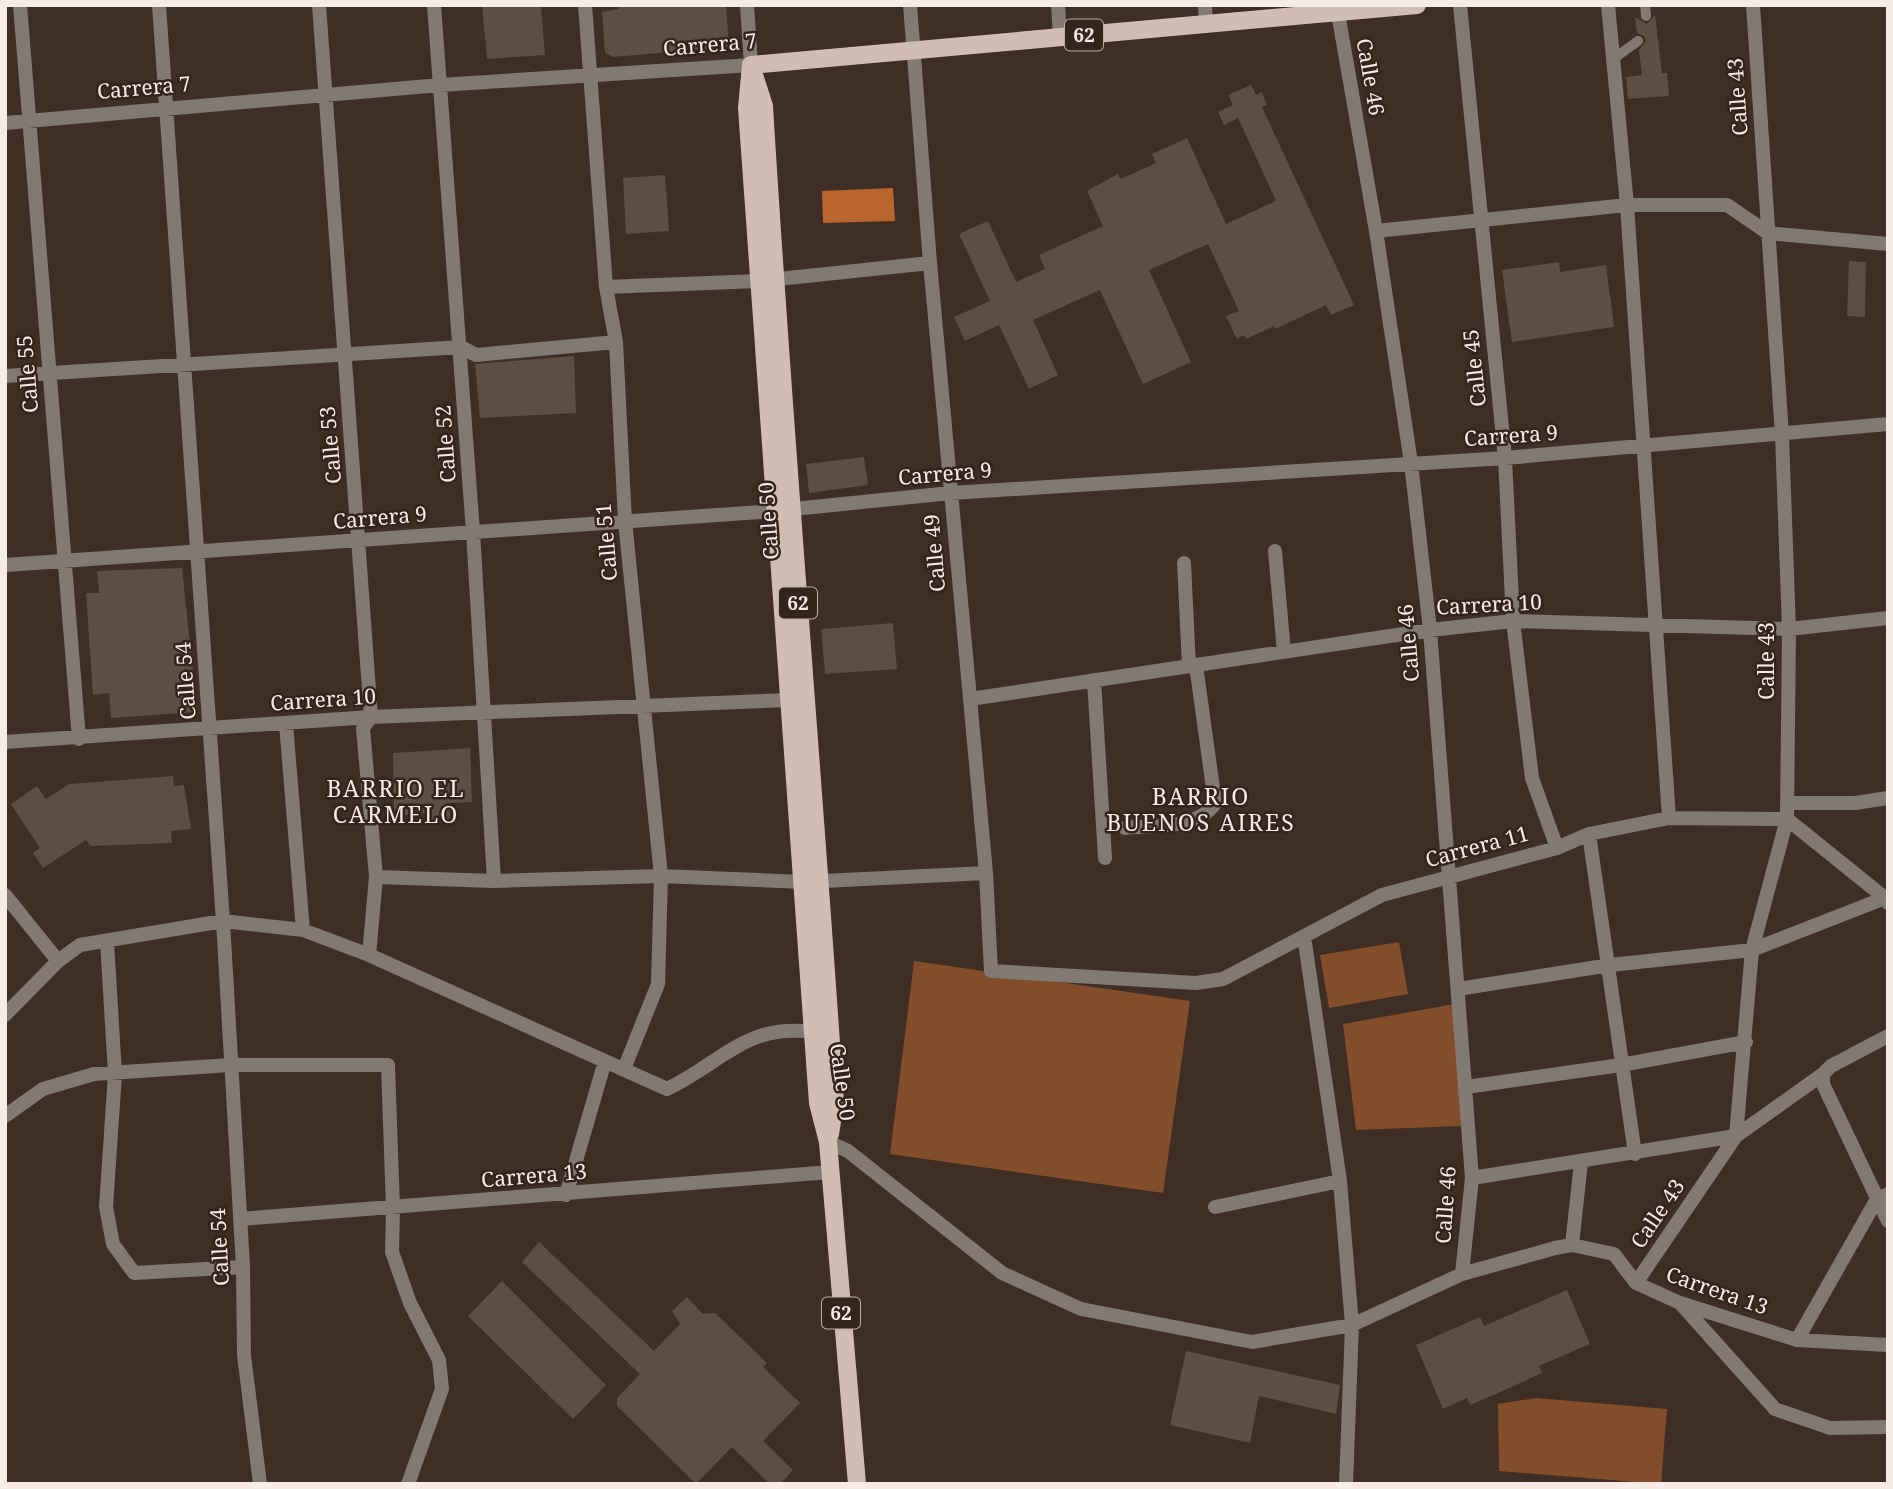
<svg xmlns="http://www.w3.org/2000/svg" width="1893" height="1489" viewBox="0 0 1893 1489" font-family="'Noto Serif',serif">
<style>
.green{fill:#834d2b}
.water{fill:#b8652e}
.building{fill:#5e4d43}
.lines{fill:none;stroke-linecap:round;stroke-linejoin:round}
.lane{stroke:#817974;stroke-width:10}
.street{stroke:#817974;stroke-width:14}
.primary{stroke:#d0beb5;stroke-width:18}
.labels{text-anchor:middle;stroke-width:5;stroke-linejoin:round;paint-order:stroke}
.shield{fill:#34241c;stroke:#bcafa9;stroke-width:2}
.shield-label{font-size:19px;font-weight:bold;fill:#f6ebe6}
.street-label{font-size:21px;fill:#f6ebe6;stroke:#34241c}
.neighbourhood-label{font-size:23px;letter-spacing:2px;fill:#f6ebe6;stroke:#34241c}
</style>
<rect width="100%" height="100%" fill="#3e2e25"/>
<path class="green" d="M1399,942L1408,994L1329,1008L1320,955Z
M914,961L1190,1001L1163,1193L890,1154Z
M1455,1004L1462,1126L1356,1130L1343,1024Z
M1536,1398L1667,1409L1661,1484L1499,1471L1498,1404Z"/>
<path class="water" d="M893,188L895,221L823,223L822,191Z"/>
<path class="building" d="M482,5H541L545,55L487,59Z
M618,5H726L729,47L613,57L605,53L602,12L619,9Z
M1655,15L1662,73H1667L1669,96L1628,99L1626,77L1642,75L1639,50L1646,41L1644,36L1637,33L1635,17L1647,24Z
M1251,85L1256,95L1262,92L1267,105L1262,107L1354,305L1331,315L1326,305L1275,329L1274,326L1246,339L1244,335L1237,339L1226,316L1239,311L1208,244L1149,270L1191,362L1143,384L1100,290L1033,320L1058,375L1029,389L999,325L965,341L954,317L990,301L959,234L988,221L1016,282L1045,269L1039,255L1103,226L1087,191L1118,174L1121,179L1156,163L1152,154L1187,138L1226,224L1276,201L1238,118L1224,125L1218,112L1233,105L1228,95Z
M665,175L669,231L626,234L623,178Z
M1849,261L1866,262L1865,317L1847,316Z
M1559,262L1560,272L1606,265L1614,327L1512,342L1502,270Z
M574,356L576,413L480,418L475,364Z
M864,457L868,485L809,493L806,464Z
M182,568L197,712L111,718L109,693L93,695L86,593H99L97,571Z
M893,623L897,669L825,674L821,629Z
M470,748L472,802L449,803L450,819L426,821V813L394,816L393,753Z
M173,776L174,786L184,785L191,829L171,831L172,843L90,846L86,840L43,868L33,853L40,848L11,804L37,786L46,799L69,784Z
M539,1242L654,1351L680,1324L672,1311L687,1297L703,1314L715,1313L767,1363L763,1367L800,1403L763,1441L793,1470L780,1484H770L732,1447L696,1484L617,1406V1398L640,1374L522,1262Z
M502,1281L606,1385L573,1419L468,1316Z
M1567,1290L1590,1344L1539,1366L1542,1373L1496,1394L1470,1405L1467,1398L1443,1409L1416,1345L1480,1317L1484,1326Z
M1186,1351L1340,1385L1336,1414L1259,1396L1250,1443L1170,1425Z"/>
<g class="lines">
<path class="lane" d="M1645,5L1646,16
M1613,59L1638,41"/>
<path class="street" d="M20,5L79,739
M159,5L223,921L243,1267L244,1355L260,1484
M319,5L371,717L363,728L376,877L369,955
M434,5L473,532L494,881
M585,5L606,287L616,342L625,521L661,876L658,984L624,1069
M910,5L930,263L986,873L991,971L1196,983L1223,979L1382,895L1557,848L1589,834L1669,818L1787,819L1885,898L1888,903
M1058,5L1060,37
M1205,5L1206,25
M1460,5L1505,458L1513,621L1532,778L1557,848
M1608,5L1627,205L1669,818
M1338,13L1376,231L1411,463L1430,630L1472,1178L1462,1274
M5,123L440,85L751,65L747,5
M1376,231L1627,205H1727L1768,233L1888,244
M606,287L759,281L930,263
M5,376L461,347L476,355L616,342
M1275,551L1284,652
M1184,563L1189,666
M5,565L774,511L951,493L1505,458L1888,424
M1094,680L1105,858
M970,699L1430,630L1513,621L1789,629L1888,618
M286,724L303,930
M5,742L371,717L788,700
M1787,803H1855L1888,798
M1125,828C1153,825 1198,830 1215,803L1196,665
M1589,834L1635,1154
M376,877L494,881L661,876L803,882L986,873
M5,895L58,961
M1304,936L1340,1181L1352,1325L1346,1484
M107,941L115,1074L106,1207L113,1244L134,1273L243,1267
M1458,989L1610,965L1752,950L1885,898
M5,1015L58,961L80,945L223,921L303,930L369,955L667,1089C723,1062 746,1023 813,1032
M1888,1036L1831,1066L1823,1074V1084L1888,1221
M1466,1087L1621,1065L1746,1042
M5,1116L43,1089L94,1074L230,1065H388L393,1209L392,1252L410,1303L439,1360L442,1389L408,1484
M828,1142L848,1151L1002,1273L1081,1309L1252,1342L1352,1325L1462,1274L1555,1248L1572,1245L1614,1254L1636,1283L1680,1303L1797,1340L1888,1345
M1472,1178L1736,1136L1823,1074
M566,1195L605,1061
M1215,1207L1340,1181
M240,1219L830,1172
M1572,1245L1581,1162
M1636,1283L1736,1136L1752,950L1787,819L1789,629L1782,435L1753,5
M1681,1304L1775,1409L1830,1428L1888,1427
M1797,1340L1877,1199L1888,1194"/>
<path class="primary" d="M751,65L747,108L818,1103L828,1142L857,1484
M751,65L1417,5
M754,75L764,106C784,439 813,770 835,1102L830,1134"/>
</g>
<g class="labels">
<g class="shield">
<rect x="1065" y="19.5" width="38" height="31" rx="5"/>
<rect x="779" y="587.5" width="38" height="31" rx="5"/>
<rect x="822" y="1297.5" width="38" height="31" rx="5"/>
</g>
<g class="shield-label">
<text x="1084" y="42">62</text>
<text x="798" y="610">62</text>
<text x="841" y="1320">62</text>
</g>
<g class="street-label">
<text transform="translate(710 45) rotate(-5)" y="7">Carrera 7</text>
<text transform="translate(1370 77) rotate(80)" y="7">Calle 46</text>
<text transform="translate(144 88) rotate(-5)" y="7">Carrera 7</text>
<text transform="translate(1738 97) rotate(-94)" y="7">Calle 43</text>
<text transform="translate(1475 368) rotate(-96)" y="7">Calle 45</text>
<text transform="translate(28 374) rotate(-95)" y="7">Calle 55</text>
<text transform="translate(1511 436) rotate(-4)" y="7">Carrera 9</text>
<text transform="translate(446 444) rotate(-94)" y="7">Calle 52</text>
<text transform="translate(331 445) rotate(-95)" y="7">Calle 53</text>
<text transform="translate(945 474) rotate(-5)" y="7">Carrera 9</text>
<text transform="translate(380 518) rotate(-5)" y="7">Carrera 9</text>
<text transform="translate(769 521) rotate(-94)" y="7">Calle 50</text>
<text transform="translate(607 542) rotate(-95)" y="7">Calle 51</text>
<text transform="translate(935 553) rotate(-95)" y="7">Calle 49</text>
<text transform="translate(1489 605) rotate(-3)" y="7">Carrera 10</text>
<text transform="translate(1409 643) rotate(-95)" y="7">Calle 46</text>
<text transform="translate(1767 661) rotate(-90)" y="7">Calle 43</text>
<text transform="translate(186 681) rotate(-94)" y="7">Calle 54</text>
<text transform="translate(323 700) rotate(-4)" y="7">Carrera 10</text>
<text transform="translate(1477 847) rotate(-15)" y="7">Carrera 11</text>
<text transform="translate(842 1082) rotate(82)" y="7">Calle 50</text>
<text transform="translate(534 1176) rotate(-5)" y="7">Carrera 13</text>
<text transform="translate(1446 1205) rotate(-86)" y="7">Calle 46</text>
<text transform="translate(1658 1214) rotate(-56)" y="7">Calle 43</text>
<text transform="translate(220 1247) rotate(-93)" y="7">Calle 54</text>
<text transform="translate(1717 1291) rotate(19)" y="7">Carrera 13</text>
</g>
<g class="neighbourhood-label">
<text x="396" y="797">BARRIO EL<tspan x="396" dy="26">CARMELO</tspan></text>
<text x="1201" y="805">BARRIO<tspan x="1201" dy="26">BUENOS AIRES</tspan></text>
</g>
</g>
<rect width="1893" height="1489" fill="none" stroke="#f6ebe6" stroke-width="14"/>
</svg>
